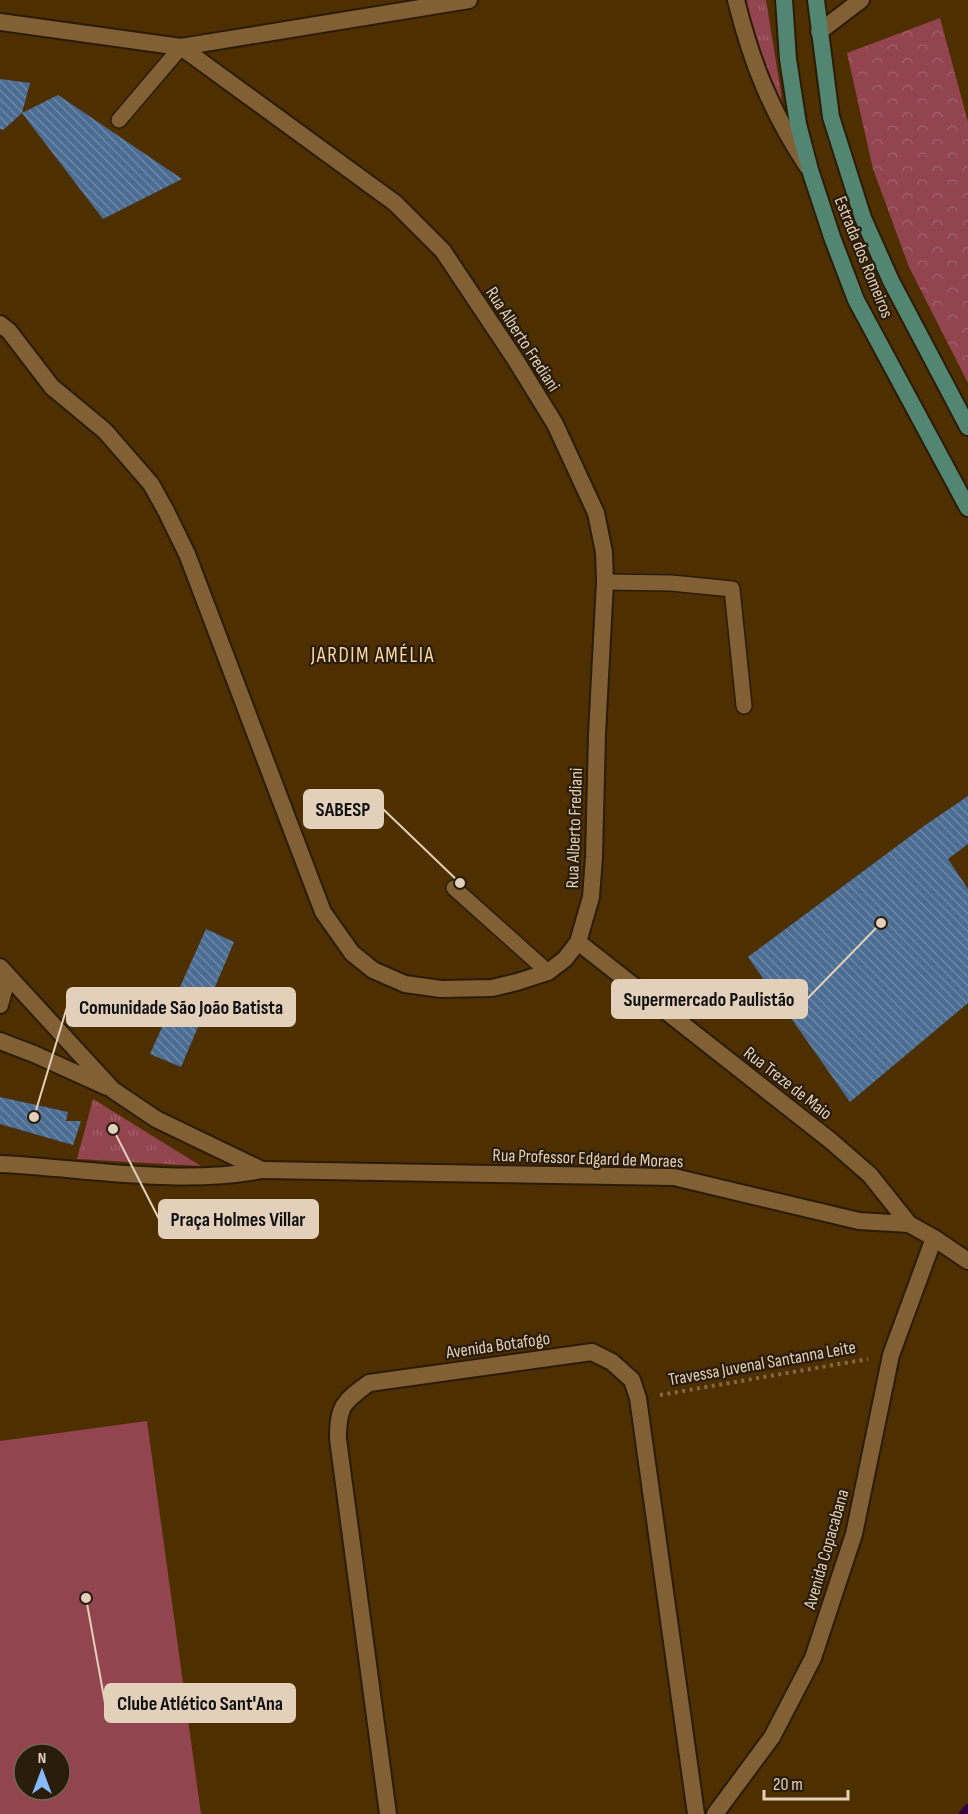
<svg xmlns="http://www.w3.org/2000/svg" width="968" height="1814" viewBox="0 0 968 1814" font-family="'Sofia Sans Condensed',sans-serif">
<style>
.grass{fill:url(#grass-tufts)}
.forest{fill:url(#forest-crowns)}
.pitch{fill:#92444f;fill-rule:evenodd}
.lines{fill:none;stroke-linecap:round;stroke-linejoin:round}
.stream{stroke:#300244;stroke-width:8}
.building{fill:url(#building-back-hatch)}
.service-casing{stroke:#2b1b05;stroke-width:18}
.minor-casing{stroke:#2b1b05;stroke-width:20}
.tertiary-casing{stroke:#2b1b05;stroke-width:20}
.primary-casing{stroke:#2b1b05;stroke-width:20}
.path{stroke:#836943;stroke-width:4;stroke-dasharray:3 4.5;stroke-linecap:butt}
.service{stroke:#816035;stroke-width:15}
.minor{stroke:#816035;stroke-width:16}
.tertiary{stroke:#816035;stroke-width:16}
.primary{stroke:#528572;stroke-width:16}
.labels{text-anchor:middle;stroke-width:4.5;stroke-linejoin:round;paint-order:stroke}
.street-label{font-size:18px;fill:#e2d0ba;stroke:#291c0a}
.quarter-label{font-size:21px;letter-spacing:1.5px;fill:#fcd7a8;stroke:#291c0a}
.leader{fill:none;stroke:#e2d0ba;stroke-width:2}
.callout-dot{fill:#e2d0ba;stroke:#291c0a;stroke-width:2}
.callout{fill:#e2d0ba;stroke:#e2d0ba;stroke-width:2}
.callout-label{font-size:20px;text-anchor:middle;font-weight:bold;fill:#111}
</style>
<defs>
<pattern id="grass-tufts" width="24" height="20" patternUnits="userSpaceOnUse" patternTransform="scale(1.5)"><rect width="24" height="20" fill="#92444f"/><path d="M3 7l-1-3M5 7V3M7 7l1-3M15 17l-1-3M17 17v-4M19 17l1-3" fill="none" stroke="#a15e66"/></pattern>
<pattern id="forest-crowns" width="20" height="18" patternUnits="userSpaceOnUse" patternTransform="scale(1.5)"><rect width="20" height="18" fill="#92444f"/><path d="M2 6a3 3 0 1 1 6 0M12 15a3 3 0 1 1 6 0" fill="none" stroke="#a15e66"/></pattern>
<pattern id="building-back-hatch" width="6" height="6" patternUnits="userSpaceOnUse" patternTransform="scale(1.5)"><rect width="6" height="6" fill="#4b6d94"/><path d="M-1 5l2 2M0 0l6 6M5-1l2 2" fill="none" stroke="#6d87a5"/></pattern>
</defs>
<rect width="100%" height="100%" fill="#4e3000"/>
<path class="grass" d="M747,0H766L781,93L782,111L754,50Z
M93,1099L201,1166L77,1159Z"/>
<path class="forest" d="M940,18L968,122V383L909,267L873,169L847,53Z"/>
<path class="pitch" d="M147,1421L201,1814H0V1441ZM24,1754H60V1790H24Z"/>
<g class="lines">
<path class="stream" d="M963,1814L968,1808"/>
</g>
<path class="building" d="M0,79L30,83L22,113L58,95L182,179L103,219L22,113L3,130L0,129Z
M968,796V844L948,859L968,889V1003L850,1102L748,957L924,826Z
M206,929L234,942L181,1067L150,1054Z
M0,1097L68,1112L66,1121H81L73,1145L0,1124Z"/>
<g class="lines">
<g class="service-casing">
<path id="service" d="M119,120L181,47
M605,582L671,583L732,589L744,706
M454,888L548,972"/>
</g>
<g class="minor-casing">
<path id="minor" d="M736,0C752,64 771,111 807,166
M0,22L181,47L469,0
M819,32L861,0
M0,324L9,331L52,387L105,431L151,484L166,511L187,554L323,912L352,953L373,970L405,984L441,989L492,988L517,982L548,972L565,959L578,942L591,897L594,857L597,734L605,582L604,552L596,513L555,424L515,359L443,251L395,203L181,47
M578,942L831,1141L870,1175L909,1224
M0,967L113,1090L156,1119L262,1170
M0,1005L8,976
M0,1041L34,1054L107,1087
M0,1164C85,1168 178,1186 262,1170
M388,1814L338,1439C338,1406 343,1402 369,1383L592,1352L612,1362L632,1380L638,1398L696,1814
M715,1814L772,1737L813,1658L854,1534L891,1355L934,1238"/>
</g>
<g class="tertiary-casing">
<path id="tertiary" d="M262,1170L674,1177L859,1221L909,1224L934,1238L968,1261"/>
</g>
<g class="primary-casing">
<path id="primary" d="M784,0L788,59L798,124L810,170L832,237L856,300L968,508
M816,0L831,117L863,218L891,281L968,427"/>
</g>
<path class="path" d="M660,1395L868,1359"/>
<use href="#service" class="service"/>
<use href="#minor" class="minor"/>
<use href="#tertiary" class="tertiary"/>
<use href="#primary" class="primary"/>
</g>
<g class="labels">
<g class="street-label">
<text transform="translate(864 257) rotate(68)" y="6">Estrada dos Romeiros</text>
<text transform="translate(523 339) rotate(57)" y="6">Rua Alberto Frediani</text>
<text transform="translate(574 828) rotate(-88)" y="6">Rua Alberto Frediani</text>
<text transform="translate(788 1083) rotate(38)" y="6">Rua Treze de Maio</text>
<text transform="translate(588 1158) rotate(2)" y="6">Rua Professor Edgard de Moraes</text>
<text transform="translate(498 1345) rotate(-8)" y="6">Avenida Botafogo</text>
<text transform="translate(762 1363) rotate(-10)" y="6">Travessa Juvenal Santanna Leite</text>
<text transform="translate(826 1549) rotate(-74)" y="6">Avenida Copacabana</text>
</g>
<g class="quarter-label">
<text x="373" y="662">JARDIM AMÉLIA</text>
</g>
</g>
<path class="leader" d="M460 883L383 809M881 923L807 999M34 1117L67 1007M113 1129L159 1219M86 1598L105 1703"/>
<g class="callout-dot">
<circle cx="460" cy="883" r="6"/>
<circle cx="881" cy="923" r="6"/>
<circle cx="34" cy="1117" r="6"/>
<circle cx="113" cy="1129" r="6"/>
<circle cx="86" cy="1598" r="6"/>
</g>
<g class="callout">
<rect x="304" y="790" width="79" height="38" rx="6"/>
<rect x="612" y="980" width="195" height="38" rx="6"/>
<rect x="67" y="988" width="228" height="38" rx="6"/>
<rect x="159" y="1200" width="159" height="38" rx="6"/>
<rect x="105" y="1684" width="190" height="38" rx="6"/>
</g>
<g class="callout-label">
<text x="343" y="816">SABESP</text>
<text x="709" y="1006">Supermercado Paulistão</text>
<text x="181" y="1014">Comunidade São João Batista</text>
<text x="238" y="1226">Praça Holmes Villar</text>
<text x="200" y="1710">Clube Atlético Sant'Ana</text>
</g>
<g transform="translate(42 1772)"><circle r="28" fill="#291c0a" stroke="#736450" stroke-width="1.5"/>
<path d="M0-4.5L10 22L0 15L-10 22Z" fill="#85bbfb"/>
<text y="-9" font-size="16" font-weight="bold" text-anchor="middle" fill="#e2d0ba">N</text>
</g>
<path d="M764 1790v9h84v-9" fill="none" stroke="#e2d0ba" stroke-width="3"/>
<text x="773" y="1790" font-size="18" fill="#e2d0ba" stroke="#291c0a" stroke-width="4.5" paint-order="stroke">20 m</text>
</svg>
